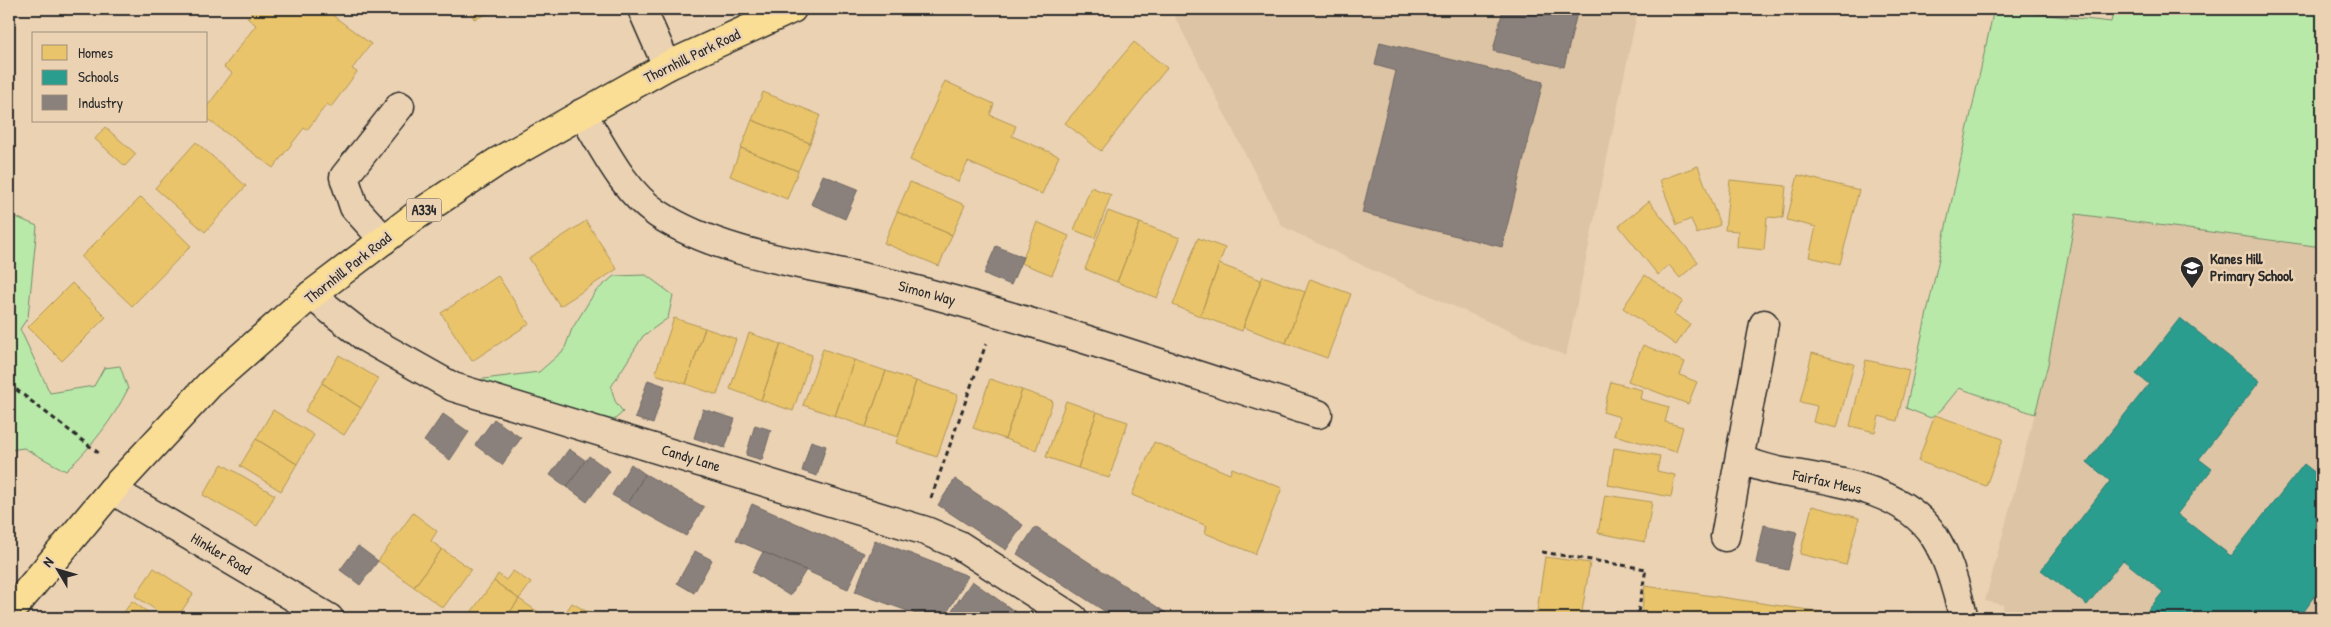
<svg xmlns="http://www.w3.org/2000/svg" width="2331" height="627" viewBox="0 0 2331 627" font-family="'Patrick Hand',sans-serif">
<style>
.built{fill:#ddc4a4}
.green{fill:#b9e9a8;stroke:#728a6a}
.homes{fill:#e9c46a;stroke:#b09657}
.schools{fill:#2a9d8f;stroke:#2a7b71}
.industry{fill:#8a817c;stroke:#6e6764}
.lines{fill:none;stroke-linecap:round;stroke-linejoin:round}
.minor-casing{stroke:#2b2b2b;stroke-width:31}
.major-casing{stroke:#2b2b2b;stroke-width:31}
.path{stroke:#2b2b2b;stroke-width:3;stroke-dasharray:5 4;stroke-linecap:butt}
.minor{stroke:#ebd2b3;stroke-width:28}
.major{stroke:#fbde96;stroke-width:28}
.labels{text-anchor:middle;stroke-width:5;stroke-linejoin:round;paint-order:stroke}
.shield{fill:#ebd2b3;stroke:#655d54;stroke-width:1}
.shield-label{font-size:14px;font-weight:bold;fill:#2b2b2b}
.street-label{font-size:15px;fill:#2b2b2b;stroke:#ebd2b3}
.poi-label{font-size:15px;font-weight:bold;fill:#2b2b2b;stroke:#ebd2b3;text-anchor:start}
</style>
<rect width="100%" height="100%" fill="#ebd2b3"/>
<filter id="ink" filterUnits="userSpaceOnUse"><feTurbulence type="fractalNoise" baseFrequency=".02" numOctaves="2"/><feDisplacementMap in="SourceGraphic" scale="10" xChannelSelector="R" yChannelSelector="G"/><feConvolveMatrix kernelMatrix="1 2 1 2 8 2 1 2 1" color-interpolation-filters="sRGB"/></filter>
<g filter="url(#ink)">
<path class="built" d="M1171,9H1638L1566,356L1372,270L1282,226Z
M2114,9H2322V618H2003V605L1985,601L2048,364Z"/>
<path class="green" d="M1994,9L2111,22L2114,9H2322V247L2076,214L2048,364L2035,414L1959,388L1942,409L1931,418L1906,408Z
M9,214L37,226L28,317L20,329L50,393L94,386L104,368L120,366L128,389C112,421 92,446 66,471L24,448L9,450Z
M646,275L673,295L668,318L643,336L611,387L615,401L623,412L614,420L503,393L476,380L539,372L564,350L572,329L595,292L614,276Z"/>
<path class="homes" d="M255,9H324L371,44L352,69L357,72L331,107L327,104L307,130L304,128L273,168L206,118V108L232,73L224,67L256,25L247,18Z
M470,9H501L474,19Z
M1134,42L1167,68L1101,151L1065,123Z
M945,81L994,104L990,115L1016,126L1012,136L1059,156L1042,194L968,162L958,182L910,160Z
M763,92L820,115L810,143L752,120Z
M752,120L810,143L798,171L741,148Z
M105,127L136,154L125,166L95,139Z
M196,142L246,186L205,232L155,188Z
M741,148L798,171L787,199L730,176Z
M1698,166L1720,225L1697,234L1691,219L1677,225L1660,180Z
M1798,175L1859,190L1840,264L1809,257L1816,227L1787,220Z
M1730,180L1786,186L1783,218L1767,217L1764,250L1737,247L1738,231L1725,230Z
M910,182L965,205L952,235L897,212Z
M1091,187L1111,195L1095,238L1074,230Z
M141,197L191,246L132,306L81,257Z
M1649,201L1698,262L1680,278L1669,265L1658,275L1619,226Z
M1108,211L1140,223L1117,282L1085,269Z
M897,212L952,235L939,266L884,243Z
M586,221L617,269L560,306L529,258Z
M1037,222L1069,236L1052,275L1021,263Z
M1140,223L1180,238L1157,298L1117,282Z
M1198,238L1225,248L1200,316L1173,305Z
M1219,264L1261,280L1242,331L1200,316Z
M1645,275L1683,301L1674,314L1690,324L1676,345L1623,308Z
M498,276L529,324L472,361L441,313Z
M1263,276L1305,292L1286,343L1243,327Z
M1310,279L1351,294L1327,358L1286,343Z
M72,283L106,317L62,361L28,327Z
M674,318L705,328L686,384L655,374Z
M705,328L736,339L717,395L686,384Z
M749,333L781,344L761,400L730,389Z
M781,344L812,355L793,411L761,400Z
M1643,345L1685,362L1680,375L1697,382L1688,404L1628,381Z
M823,349L854,360L835,416L803,405Z
M1812,353L1854,364L1837,428L1813,422L1817,406L1800,402Z
M339,355L379,379L361,408L322,383Z
M854,360L886,371L866,427L835,416Z
M1866,360L1909,370L1897,421L1879,416L1875,432L1850,426Z
M886,371L916,381L898,437L866,427Z
M990,379L1022,390L1005,439L973,428Z
M916,381L958,395L937,457L896,443Z
M1611,382L1642,390L1640,399L1669,407L1665,422L1683,427L1676,452L1614,435L1620,417L1603,412Z
M322,383L361,408L344,435L305,411Z
M1022,390L1053,401L1036,450L1005,439Z
M1066,401L1097,412L1078,468L1046,457Z
M273,410L314,435L297,464L256,439Z
M1097,412L1128,422L1109,478L1078,468Z
M1935,415L2003,439L1986,486L1918,461Z
M256,439L297,464L281,491L240,466Z
M1154,442L1230,474L1232,468L1282,488L1255,554L1205,533L1207,526L1132,495Z
M1614,448L1660,456L1657,471L1675,475L1671,497L1608,485Z
M222,464L275,495L257,526L203,495Z
M1605,495L1652,502L1645,542L1598,533Z
M1812,506L1859,518L1846,565L1800,554Z
M413,513L437,531L431,541L442,549L414,587L378,561Z
M442,549L471,569L443,608L414,587Z
M1545,557L1590,563L1581,618H1536Z
M154,568L193,594L177,618H168L135,596Z
M513,571L531,583L519,599L494,581L498,574L506,580Z
M494,581L519,599L506,618H467Z
M1645,586L1836,614L1835,618H1641Z
M519,599L547,618H506Z
M132,601L156,618H120Z
M572,603L598,618H570L564,615Z"/>
<path class="schools" d="M2180,318L2260,381L2199,459L2212,469L2177,514L2231,556L2304,464L2322,478V587L2299,618H2142L2163,592L2123,560L2087,605L2041,570L2110,481L2087,462L2149,384L2136,374Z"/>
<path class="industry" d="M1503,9H1578L1564,67L1493,51Z
M1380,42L1543,82L1502,247L1362,213L1396,71L1375,65Z
M823,175L858,189L845,219L811,204Z
M996,246L1023,257L1011,285L984,274Z
M648,380L665,386L653,424L635,418Z
M703,409L735,419L725,448L694,438Z
M443,414L469,432L450,460L424,441Z
M494,419L521,438L502,465L475,445Z
M755,425L771,430L762,460L746,455Z
M811,441L826,446L817,476L802,471Z
M569,449L585,460L567,487L550,475Z
M589,456L610,471L587,502L567,487Z
M631,464L645,474L628,504L612,495Z
M645,474L704,507L686,536L628,504Z
M955,479L1023,525L1006,550L938,505Z
M752,504L864,553L848,589L736,540Z
M1764,525L1797,532L1788,570L1756,563Z
M1035,527L1174,618H1115L1017,554Z
M875,540L968,576L944,618H927L855,592Z
M358,546L378,561L360,585L340,570Z
M695,551L712,560L694,593L677,583Z
M763,552L806,570L790,596L752,572Z
M972,581L1024,618H964L952,610Z"/>
<g class="lines">
<g class="minor-casing">
<path id="minor" d="M642,9L667,66
M582,113C603,147 623,191 658,214C725,258 820,265 897,285C1039,321 1178,370 1318,414
M384,240L354,207L344,177L400,106
M311,295L366,338L453,387L926,531L959,545L1073,618
M1739,460C1754,464 1769,470 1783,472C1834,481 1903,488 1934,536C1950,561 1956,590 1964,618
M112,490L329,618
M1725,537L1764,324"/>
</g>
<g class="major-casing">
<path id="major" d="M9,613L112,490L209,385L311,295L414,217L497,162L667,66L792,9"/>
</g>
<path class="path" d="M9,384L100,454
M931,498L986,344
M1542,552L1646,569L1637,618
M1841,618L1842,616"/>
<use href="#minor" class="minor"/>
<use href="#major" class="major"/>
</g>
</g>
<defs>
<g id="school-pin" transform="scale(1.25)"><path d="M0 17L-7.5 6A9.5 9.5 0 1 1 7.5 6Z" fill="#2b2b2b" stroke="#ebd2b3"/><path d="M0-5L7-2L0 1L-7-2ZM-4 1L0 2.5L4 1V4Q0 6-4 4Z" fill="#fff"/></g>
</defs>
<g fill-rule="evenodd">
<use href="#school-pin" x="2192" y="268"/>
</g>
<g class="labels">
<rect class="shield" x="406.5" y="198.5" width="35" height="23" rx="4"/>
<g class="shield-label">
<text x="424" y="215">A334</text>
</g>
<g class="street-label">
<text transform="translate(692 56) rotate(-26)" y="5">Thornhill Park Road</text>
<text transform="translate(348 268) rotate(-38)" y="5">Thornhill Park Road</text>
<text transform="translate(927 293) rotate(15)" y="5">Simon Way</text>
<text transform="translate(691 458) rotate(17)" y="5">Candy Lane</text>
<text transform="translate(1827 482) rotate(12)" y="5">Fairfax Mews</text>
<text transform="translate(221 554) rotate(31)" y="5">Hinkler Road</text>
</g>
<g class="poi-label">
<text x="2210" y="264">Kanes Hill<tspan x="2210" dy="17">Primary School</tspan></text>
</g>
</g>
<rect width="2331" height="627" fill="none" stroke="#ebd2b3" stroke-width="30"/>
<rect x="15" y="15" width="2301" height="597" fill="none" stroke="#2b2b2b" stroke-width="2" filter="url(#ink)"/>
<rect x="32" y="32" width="175" height="90" fill="#ebd2b3" stroke="#9e8f7d"/>
<rect x="42" y="45" width="25" height="15" fill="#e9c46a" stroke="#9e8f7d"/>
<text x="78" y="58" font-size="15" fill="#2b2b2b">Homes</text>
<rect x="42" y="70" width="25" height="15" fill="#2a9d8f" stroke="#9e8f7d"/>
<text x="78" y="82" font-size="15" fill="#2b2b2b">Schools</text>
<rect x="42" y="95" width="25" height="15" fill="#8a817c" stroke="#9e8f7d"/>
<text x="78" y="108" font-size="15" fill="#2b2b2b">Industry</text>
<g transform="translate(58 570) rotate(308)" stroke="#ebd2b3" stroke-width="4" paint-order="stroke">
<path d="M0-4L9 19L0 12L-9 19Z" fill="#2b2b2b"/>
<text y="-8" font-size="14" font-weight="bold" text-anchor="middle" fill="#2b2b2b">N</text>
</g>
</svg>
